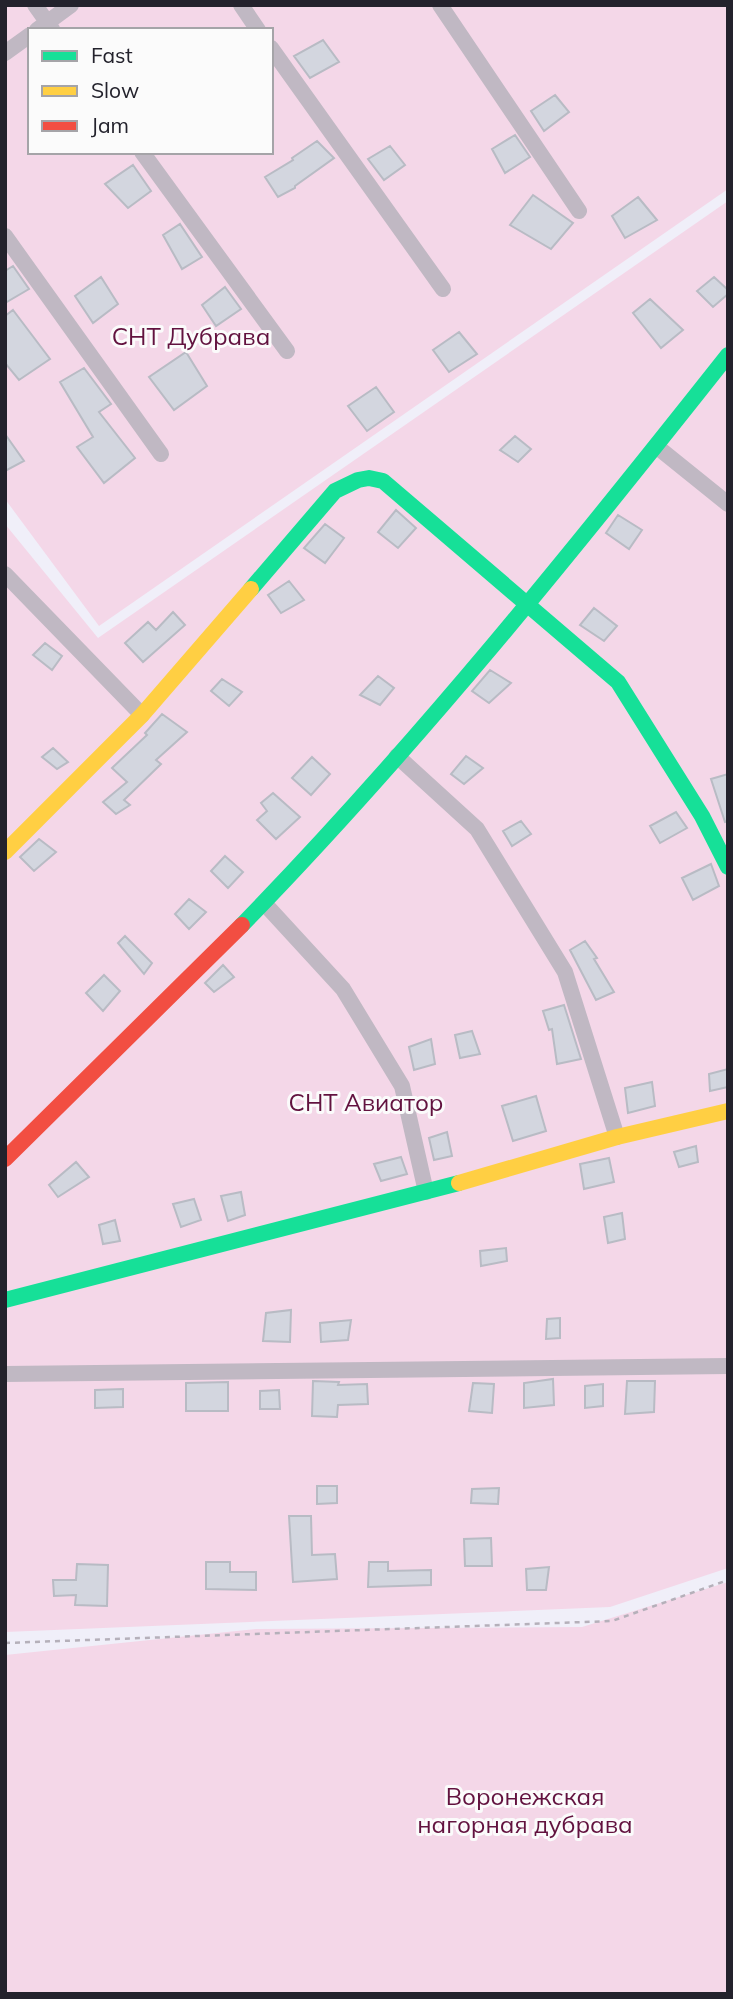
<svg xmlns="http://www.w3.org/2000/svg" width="733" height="1999" viewBox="0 0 733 1999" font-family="Mulish,sans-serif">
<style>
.green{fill:#f4d7e8;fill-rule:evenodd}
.building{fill:#d3d6df;stroke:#b8bbc4;stroke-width:2}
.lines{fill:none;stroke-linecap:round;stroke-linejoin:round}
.path{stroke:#b5b0ba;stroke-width:2.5;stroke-dasharray:5 5;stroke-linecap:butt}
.street{stroke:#c0b8c3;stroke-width:16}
.fast{stroke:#16e098;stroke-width:16}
.slow{stroke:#ffcf43;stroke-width:16}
.jam{stroke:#f24e42;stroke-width:16}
.labels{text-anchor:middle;stroke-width:6;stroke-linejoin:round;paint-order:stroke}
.park-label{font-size:24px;fill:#62123f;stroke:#fbfbfb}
</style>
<rect width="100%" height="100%" fill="#f0eff9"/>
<path class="green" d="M5,5H728V189L99,626L5,499ZM30,30H271V152H30Z
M728,201V1568L610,1607L5,1632V524L98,638Z
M728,1582V1994H5V1655L256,1629L582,1627Z"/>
<path class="building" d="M323,40L339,62L310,78L294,56Z
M555,95L569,112L544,131L531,111Z
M515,135L530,157L505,173L492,149Z
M317,141L334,158L295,186V188L278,197L265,177L293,160L292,158Z
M390,146L405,165L384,180L368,159Z
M133,165L151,191L128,208L105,184Z
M533,195L573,223L551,249L510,225Z
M638,197L657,220L625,238L612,216Z
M180,224L202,257L182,269L163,235Z
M13,266L29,289L5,303V271Z
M101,277L118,304L93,323L75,296Z
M714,277L728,290V294L713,307L697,291Z
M225,287L241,309L216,326L202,305Z
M650,299L683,330L661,348L633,313Z
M13,310L50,359L19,380L5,363V316Z
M459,332L477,354L449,372L433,350Z
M186,352L207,386L174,410L149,377Z
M84,368L111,404L99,412L135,458L104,483L77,447L93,437L60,382Z
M376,387L394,412L367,431L348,406Z
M5,434L24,461L5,471Z
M515,436L531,449L518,462L500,450Z
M396,510L416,528L398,548L378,532Z
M618,515L642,530L629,549L606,533Z
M325,524L344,538L325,563L304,548Z
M289,581L304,600L281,613L268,595Z
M594,608L617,626L604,641L580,625Z
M173,612L185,625L143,662L125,643L148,622L156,630Z
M45,643L62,656L52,670L33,655Z
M490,670L511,683L489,703L472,691Z
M378,676L394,688L380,705L360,695Z
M222,679L242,692L229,706L211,691Z
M162,714L187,732L156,760L161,764L124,800L130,805L116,814L103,802L127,782L112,768L147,735L145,733Z
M53,748L68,762L57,769L42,757Z
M466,756L483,768L464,784L451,774Z
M312,757L330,774L311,795L292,778Z
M728,774V821L725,822L711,779Z
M273,793L300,817L276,839L257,820L267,811L261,803Z
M676,812L687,828L660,843L650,826Z
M521,821L531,834L512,846L503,831Z
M39,839L56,852L34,871L20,857Z
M225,856L243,872L228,888L211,871Z
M711,864L719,886L693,900L682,878Z
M189,899L206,912L189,929L175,914Z
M125,936L152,963L144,974L118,943Z
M585,941L597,958L594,959L614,992L596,1000L570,950Z
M223,965L234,977L214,992L205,983Z
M104,975L120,991L103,1011L86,993Z
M564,1005L581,1059L557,1064L552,1029L549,1030L543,1011Z
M472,1031L480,1054L460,1058L455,1035Z
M431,1039L435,1064L414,1070L409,1047Z
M728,1069V1087L710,1091L709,1074Z
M652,1082L655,1106L628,1113L625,1088Z
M536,1096L546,1131L513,1141L502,1106Z
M447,1132L452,1156L434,1160L429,1138Z
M696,1146L698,1162L679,1167L674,1152Z
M401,1157L407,1174L381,1181L374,1164Z
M609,1158L614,1182L584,1189L580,1164Z
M76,1162L89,1177L58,1197L49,1185Z
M241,1192L245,1215L228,1221L221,1196Z
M194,1199L201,1220L181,1227L173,1204Z
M622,1213L625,1239L608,1243L604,1217Z
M115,1220L120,1241L103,1244L99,1225Z
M506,1248L507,1261L481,1266L480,1251Z
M291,1310L290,1342L263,1341L266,1313Z
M560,1318V1338L546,1339L547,1319Z
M351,1320L348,1340L321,1342L320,1323Z
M553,1379L554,1405L524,1408V1383Z
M313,1381L339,1382L338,1385L367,1384L368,1404L338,1405L337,1417L312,1416Z
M627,1381H655L654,1412L625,1414Z
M228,1382V1411H186V1383Z
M473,1383L494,1384L492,1413L469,1411Z
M603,1384V1406L585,1408V1386Z
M123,1389V1407L95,1408V1390Z
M279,1390L280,1409H260V1391Z
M317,1486H337V1503L317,1504Z
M499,1488L498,1504L471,1503L472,1489Z
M289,1516H311L312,1555L335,1554L337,1579L293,1582Z
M491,1538L492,1566H465L464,1539Z
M206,1562H230V1572H256V1590L206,1589Z
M369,1562H388V1571L431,1570V1585L368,1587Z
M77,1564L108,1565L107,1606L75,1605L76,1595L54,1596L53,1580H76Z
M549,1567L546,1590H527L526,1569Z"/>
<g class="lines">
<path class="path" d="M5,1643L612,1621L728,1580"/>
<path class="street" d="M35,5L52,29
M241,5L258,30
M440,5L579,211
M37,30L71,5
M271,48L443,289
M5,53L30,35
M142,152L287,351
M5,236L161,454
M656,446L728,504
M5,574L142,715
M397,756L477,829L565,972L617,1137
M264,903L343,989L402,1086L426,1192
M5,1374L728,1366"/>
<path class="fast" d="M251,589L335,491L358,480L369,478L383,481L618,682L702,816L728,867
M242,925C416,746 573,551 728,355
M5,1300L459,1183"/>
<path class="slow" d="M5,852L142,715L251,589
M459,1183L617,1137L728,1111"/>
<path class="jam" d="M5,1159L242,925"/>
</g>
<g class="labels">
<g class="park-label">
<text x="191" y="345">СНТ Дубрава</text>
<text x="366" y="1111">СНТ Авиатор</text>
<text x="525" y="1805">Воронежская<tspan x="525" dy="28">нагорная дубрава</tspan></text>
</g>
</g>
<rect width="733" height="1999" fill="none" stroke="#23222c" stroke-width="14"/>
<rect x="28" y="28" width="245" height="126" fill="#fbfbfb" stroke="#a5a4a8" stroke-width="2"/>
<rect x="42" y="51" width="35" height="10" fill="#16e098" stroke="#a5a4a8" stroke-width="2"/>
<text x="91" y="63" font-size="21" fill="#23222c">Fast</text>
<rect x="42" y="86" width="35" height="10" fill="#ffcf43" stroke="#a5a4a8" stroke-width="2"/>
<text x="91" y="98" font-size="21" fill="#23222c">Slow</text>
<rect x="42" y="121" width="35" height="10" fill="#f24e42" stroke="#a5a4a8" stroke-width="2"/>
<text x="91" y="133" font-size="21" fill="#23222c">Jam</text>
</svg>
